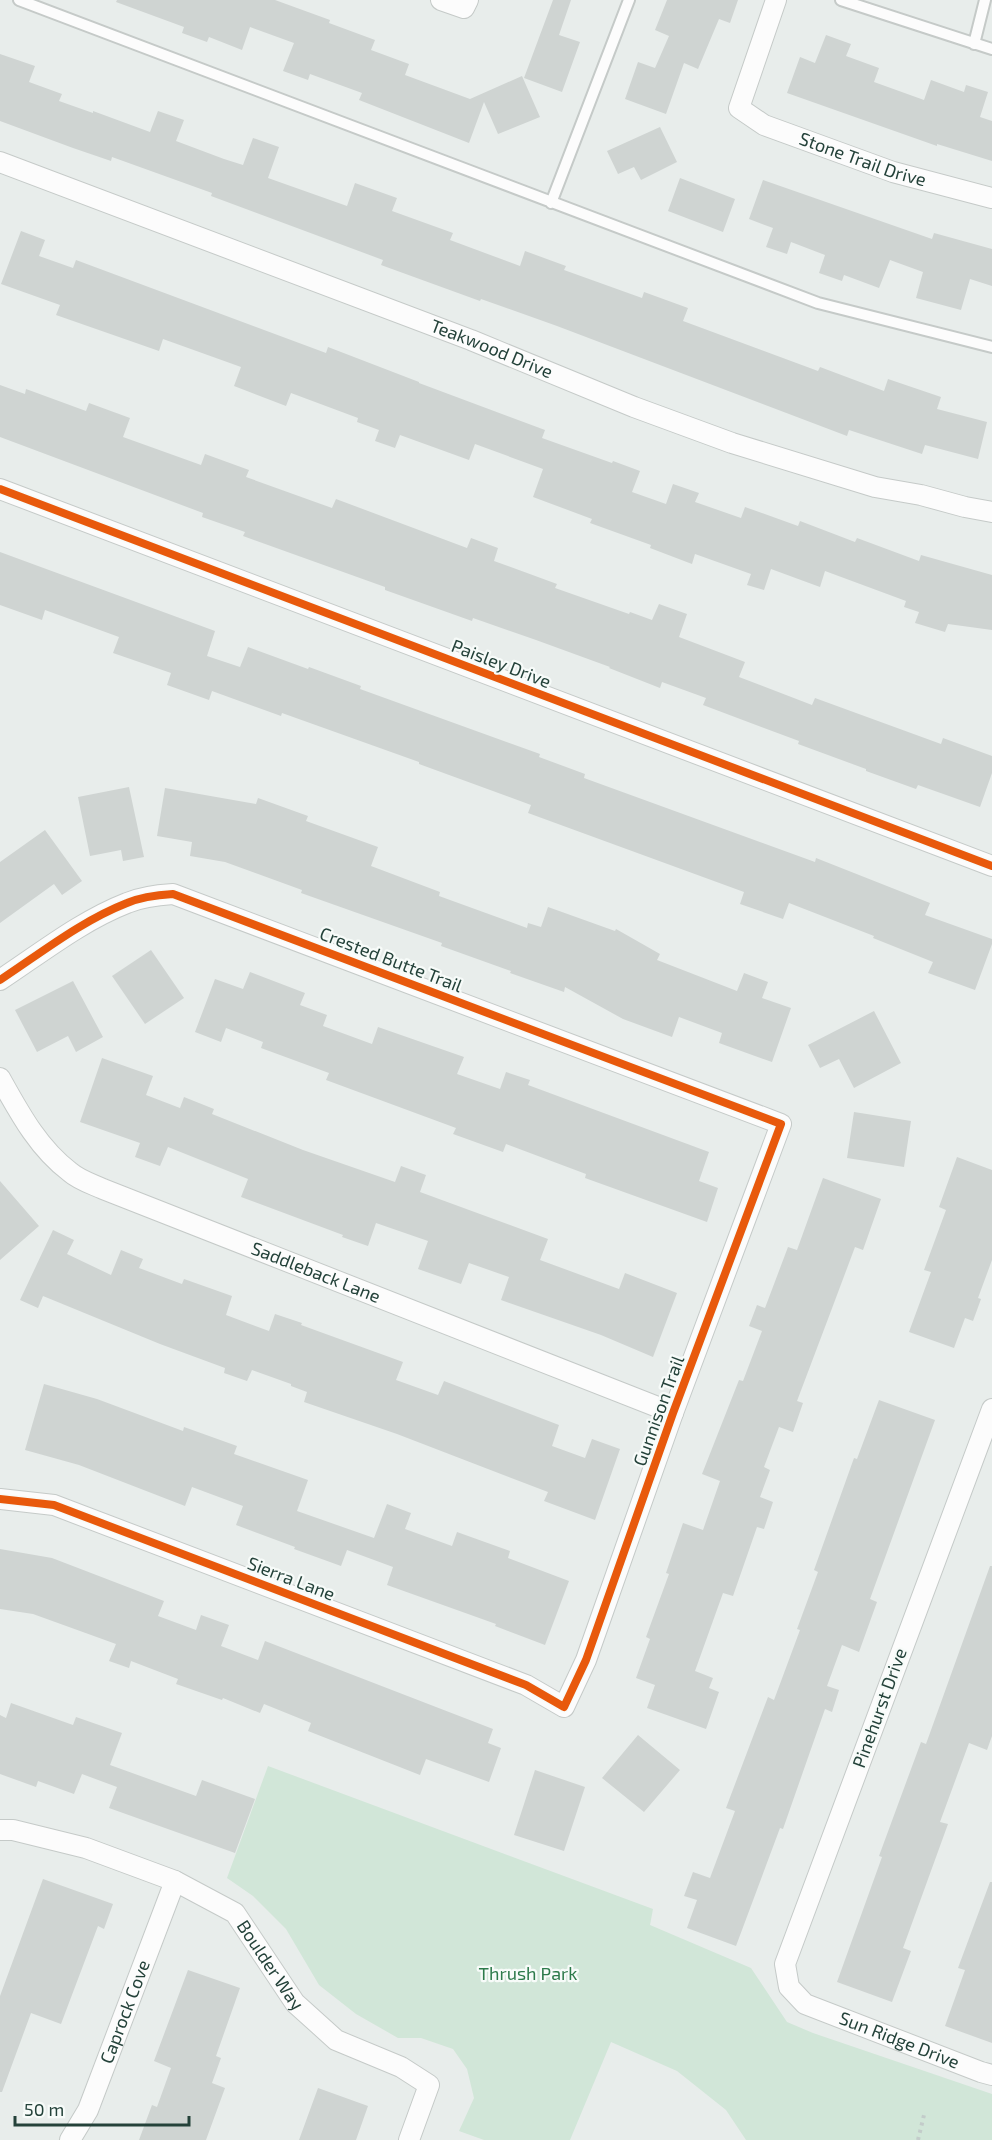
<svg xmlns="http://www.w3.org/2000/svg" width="992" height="2140" viewBox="0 0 992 2140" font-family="'Exo 2',sans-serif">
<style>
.green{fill:#d1e6d8}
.building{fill:#cfd4d2}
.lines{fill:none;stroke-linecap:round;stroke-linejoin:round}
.lane-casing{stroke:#c5cac8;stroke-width:14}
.street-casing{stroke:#c5cac8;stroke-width:22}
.path{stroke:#c3ccca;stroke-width:4;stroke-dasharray:3 4.5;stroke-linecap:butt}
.lane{stroke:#fcfcfc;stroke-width:10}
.street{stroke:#fcfcfc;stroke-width:20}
.cycleway-casing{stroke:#f7fbf9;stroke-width:11}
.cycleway{stroke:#e8590c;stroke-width:8}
.labels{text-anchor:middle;stroke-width:4.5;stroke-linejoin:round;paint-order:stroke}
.street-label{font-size:18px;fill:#24423a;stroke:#f7fbf9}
.park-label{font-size:18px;fill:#2d7a4b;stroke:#f7fbf9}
</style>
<rect width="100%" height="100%" fill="#e8edeb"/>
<path class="green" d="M268,1766L653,1909L650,1925L751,1968L787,2022L813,2033L992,2094V2140H746L726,2110L677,2071L611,2042L570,2140H484L459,2131L474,2098L467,2069L453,2049L421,2038H398L356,2014L319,1985L286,1929L253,1896L227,1878Z"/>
<path class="building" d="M117,0H275L330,20L329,23L375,40L371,50L409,64L405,75L470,99L522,76L540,117L498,134L484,102L469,143L359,100L362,93L310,74L308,80L283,71L294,43L250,27L242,50L209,37L207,42L182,33L184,27L116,2Z
M553,0H571L559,35L580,42L562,92L524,78Z
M667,0H738L730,23L719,19L698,69L684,63L666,114L625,99L638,62L655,68L669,36L655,30Z
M826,35L851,44L846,56L879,68L874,82L924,100L931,80L964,92L966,85L988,92L980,117L992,121V161L937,144V146L787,93L800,57L815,63Z
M0,54L35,66L29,82L62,94L59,101L93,113V111L150,132L158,111L184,120L176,141L224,159L243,165L253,138L279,147L268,178L347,206L355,183L397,198L392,211L453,233L450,240L520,266L525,251L566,266L564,270L642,298L644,292L688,308L683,321L818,371L820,367L884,391L888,379L941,397L937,409L987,422L978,459L925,445L922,454L849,430L847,436L557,326L481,299L480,301L381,265L383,260L211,196L212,193L112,157L111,161L73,148L0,121Z
M660,127L677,162L641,180L634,167L618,174L607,151Z
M680,178L735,199L723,232L668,211Z
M763,180L932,239L934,233L992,249V286L970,279L961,310L916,298L923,272L890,260L879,288L844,275L842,281L819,273L825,255L791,242L787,254L766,247L773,228L749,219Z
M21,231L45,240L39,256L73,268L76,260L326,353L328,347L419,382V383L545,430L542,438L612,463L613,461L640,471L632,492L666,504L673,484L699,493L695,502L741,518L745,507L798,526L800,521L855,542L857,538L919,561L921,555L992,575V630L948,624L945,632L915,623L919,612L904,607L906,601L825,571L820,587L771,569L764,590L747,585L751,574L695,554L692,564L650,548L651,545L590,523L592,519L533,497L543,469L475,444L469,460L400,435L395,448L375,441L379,430L357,422L358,418L291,393L286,406L234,386L241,367L163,339L159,351L56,315L60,305L1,284Z
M0,385L25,394L26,389L86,411L89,403L130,418L123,437L201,465L205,454L249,470L246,477L332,508L336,499L467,548L471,538L498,548L494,561L557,584L555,588L629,614L630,612L652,620L659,604L687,614L679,637L745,662L739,677L812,705L815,698L941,744L943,738L992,756V773L980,807L918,785L916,789L866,771V769L798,744L799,741L703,705L706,698L662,682L660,688L609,668L610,667L536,640L473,618L472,621L385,590V587L243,536L245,532L202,517L203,513L0,437Z
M0,552L215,631L207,656L240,667L248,647L308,669L309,667L361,686L360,689L540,754L539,757L585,774L584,778L815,862L816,858L930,903L925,915L992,939V944L975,990L928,973L933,962L873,938L874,936L789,903L783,919L740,904L744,892L528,813L531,805L419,764V762L282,713L281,716L212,691L209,700L167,685L171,673L113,653L119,637L45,610L42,620L0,605Z
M129,787L144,857L123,861L121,850L90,856L78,797Z
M165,788L256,804L258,798L308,816L306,821L378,847L371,866L440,892L439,896L527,928L528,923L541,927L548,907L615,931L616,929L660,954L657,960L737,991L744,973L768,982L762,998L791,1008L772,1062L719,1043L722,1033L679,1017L672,1037L623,1019L565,987L564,992L510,973L511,971L441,946L442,943L301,893L302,890L225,862L190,856L192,842L157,836Z
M45,830L82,881L62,895L54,884L0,923V862Z
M151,950L184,998L145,1024L112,976Z
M250,972L305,993L300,1005L327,1015L323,1026L372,1044L378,1027L464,1057L457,1074L500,1089L506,1072L530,1080L528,1085L709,1152L699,1181L718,1188L707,1222L585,1178L586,1174L506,1144L503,1152L453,1134L456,1128L326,1080L329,1073L261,1048L263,1042L226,1028L221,1042L195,1032L215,979L243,989Z
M73,981L103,1037L76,1052L68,1036L37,1052L15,1010Z
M874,1011L901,1063L854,1088L839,1059L820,1068L808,1045Z
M102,1058L153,1076L146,1095L180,1108L184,1097L214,1109L212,1114L303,1150L395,1182L401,1166L426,1175L420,1192L548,1239L540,1260L619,1289L625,1273L677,1293L653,1357L601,1335L501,1300L509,1277L469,1263L461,1284L418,1269L428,1241L376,1223L368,1246L342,1237L343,1235L241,1197L248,1179L168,1147L160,1166L135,1157L140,1143L80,1122Z
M854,1112L911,1121L904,1167L847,1158Z
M957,1157L992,1170V1260L978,1298L981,1299L973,1321L965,1318L954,1348L909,1332L931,1272L924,1270L946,1210L939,1207Z
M823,1178L881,1199L863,1250L855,1247L831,1311L797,1401L803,1403L793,1432L779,1427L764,1467L770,1470L760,1497L773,1502L764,1529L757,1527L733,1596L723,1593L695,1671L713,1678L709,1688L719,1692L706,1729L647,1708L655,1685L636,1678L650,1639L646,1637L669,1574L666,1573L683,1523L703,1530L720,1481L702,1474L739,1380L743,1381L762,1331L749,1326L757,1305L765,1308L788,1247L797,1250Z
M0,1181L39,1226L0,1260Z
M53,1230L74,1240L67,1254L111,1275L121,1250L143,1259L139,1268L182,1284L184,1279L232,1296L226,1315L269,1331L275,1314L302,1323L301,1325L403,1362L396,1380L438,1395L444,1381L559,1425L552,1446L585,1458L592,1439L620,1449L595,1520L544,1501L548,1492L397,1434L304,1402L307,1392L291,1386V1384L252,1370L247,1381L224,1373L225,1368L160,1344L43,1296L38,1308L20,1300Z
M44,1384L97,1399L183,1431L184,1427L237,1446L234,1454L308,1480L297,1511L374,1538L387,1504L411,1513L405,1529L452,1546L457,1532L510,1551L508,1558L569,1581L545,1645L495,1626L496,1624L387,1585L393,1567L347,1550L341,1566L294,1549L295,1547L236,1525L243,1506L192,1487L185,1506L79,1465L25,1450Z
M879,1400L935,1420L870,1599L877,1602L859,1652L842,1645L827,1686L839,1690L832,1712L825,1709L783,1829L780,1828L736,1946L687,1928L697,1900L684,1896L693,1872L710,1878L735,1811L726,1808L768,1697L774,1700L800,1630L797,1629L818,1572L814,1570L854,1458L857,1459Z
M0,1549L52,1558L164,1601L158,1616L196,1630L201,1615L229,1625L221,1646L258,1660L265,1641L493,1729L488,1743L501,1748L489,1782L426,1759L420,1775L308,1731L311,1723L264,1704L260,1713L223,1698L222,1700L176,1684L178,1679L131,1661L129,1668L109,1661L116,1644L33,1614L0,1609Z
M990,1566H992V1736L987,1750L969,1743L940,1822L948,1824L903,1948L911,1951L892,2002L837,1982L882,1857L879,1856L921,1742L926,1744Z
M11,1703L73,1725L76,1717L122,1733L110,1765L196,1796L202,1780L255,1799L235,1853L109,1808L117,1787L82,1774L74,1794L38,1781L36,1787L0,1774V1715L6,1718Z
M638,1735L680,1770L644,1812L602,1778Z
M535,1770L585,1787L564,1851L514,1835Z
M43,1879L113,1904L104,1929L98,1926L61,2024L31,2013L2,2092H0V1996Z
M990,1882H992V2043L945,2026L965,1970L958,1968Z
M188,1970L240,1988L216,2056L221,2058L212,2083L225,2088L206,2140H139L152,2105L157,2107L171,2068L154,2061Z
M318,2088L368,2106L356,2140H299Z"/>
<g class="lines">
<g class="lane-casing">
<path id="lane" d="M19,0L818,303L992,347
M841,0L992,49
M974,44L985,0
M551,203L629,0"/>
</g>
<g class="street-casing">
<g id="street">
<path d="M441,0L464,8L468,0"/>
<path id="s1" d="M776,0L739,108L764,125L893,172L992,198"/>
<path id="s2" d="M0,162L471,340L634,407L732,443L875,487L921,495L965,507L992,512"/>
<path d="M0,489L992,866"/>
<path d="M0,980C41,953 81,921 127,903C141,897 157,895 173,894L781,1124L673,1413L586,1660L564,1707L526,1685L54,1505L0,1499"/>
<path id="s3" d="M0,1078C19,1112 38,1148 70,1172C79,1180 92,1184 103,1189L673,1413"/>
<path id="s4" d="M992,1409L785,1964L789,1987L805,2004L981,2072L992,2075"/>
<path id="s5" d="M0,1830H13L86,1848L175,1881L235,1913L295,2003L336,2040L401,2067L429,2085L409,2140"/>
<path id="s6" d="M70,2140L88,2110L175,1881"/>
</g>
</g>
<path class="path" d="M918,2140L924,2115"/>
<use href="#lane" class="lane"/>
<use href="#street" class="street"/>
<g class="cycleway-casing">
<path id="cycleway" d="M0,489L992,866
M0,980C41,953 81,921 127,903C141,897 157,895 173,894L781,1124L673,1413L586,1660L564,1707L526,1685L54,1505L0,1499"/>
</g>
<use href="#cycleway" class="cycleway"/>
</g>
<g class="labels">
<g class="street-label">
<text dy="6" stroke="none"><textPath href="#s1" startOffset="249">Stone Trail Drive</textPath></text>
<text dy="6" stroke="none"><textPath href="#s2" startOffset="526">Teakwood Drive</textPath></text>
<text transform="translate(501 664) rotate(21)" y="6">Paisley Drive</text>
<text transform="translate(391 960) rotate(21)" y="6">Crested Butte Trail</text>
<text dy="6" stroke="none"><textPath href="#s3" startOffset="384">Saddleback Lane</textPath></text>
<text transform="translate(659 1411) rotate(-70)" y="6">Gunnison Trail</text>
<text transform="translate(291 1579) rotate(21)" y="6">Sierra Lane</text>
<text transform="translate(880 1708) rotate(-70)" y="6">Pinehurst Drive</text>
<text dy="6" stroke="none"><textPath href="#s5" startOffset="314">Boulder Way</textPath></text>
<text dy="6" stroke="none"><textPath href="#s6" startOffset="140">Caprock Cove</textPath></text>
<text dy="6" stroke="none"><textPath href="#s4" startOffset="740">Sun Ridge Drive</textPath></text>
</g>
<g class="park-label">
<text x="528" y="1980">Thrush Park</text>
</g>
</g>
<path d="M15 2116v9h174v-9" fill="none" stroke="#24423a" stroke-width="3"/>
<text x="24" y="2116" font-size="18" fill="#24423a" stroke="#f7fbf9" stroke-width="4.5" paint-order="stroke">50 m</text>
</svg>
